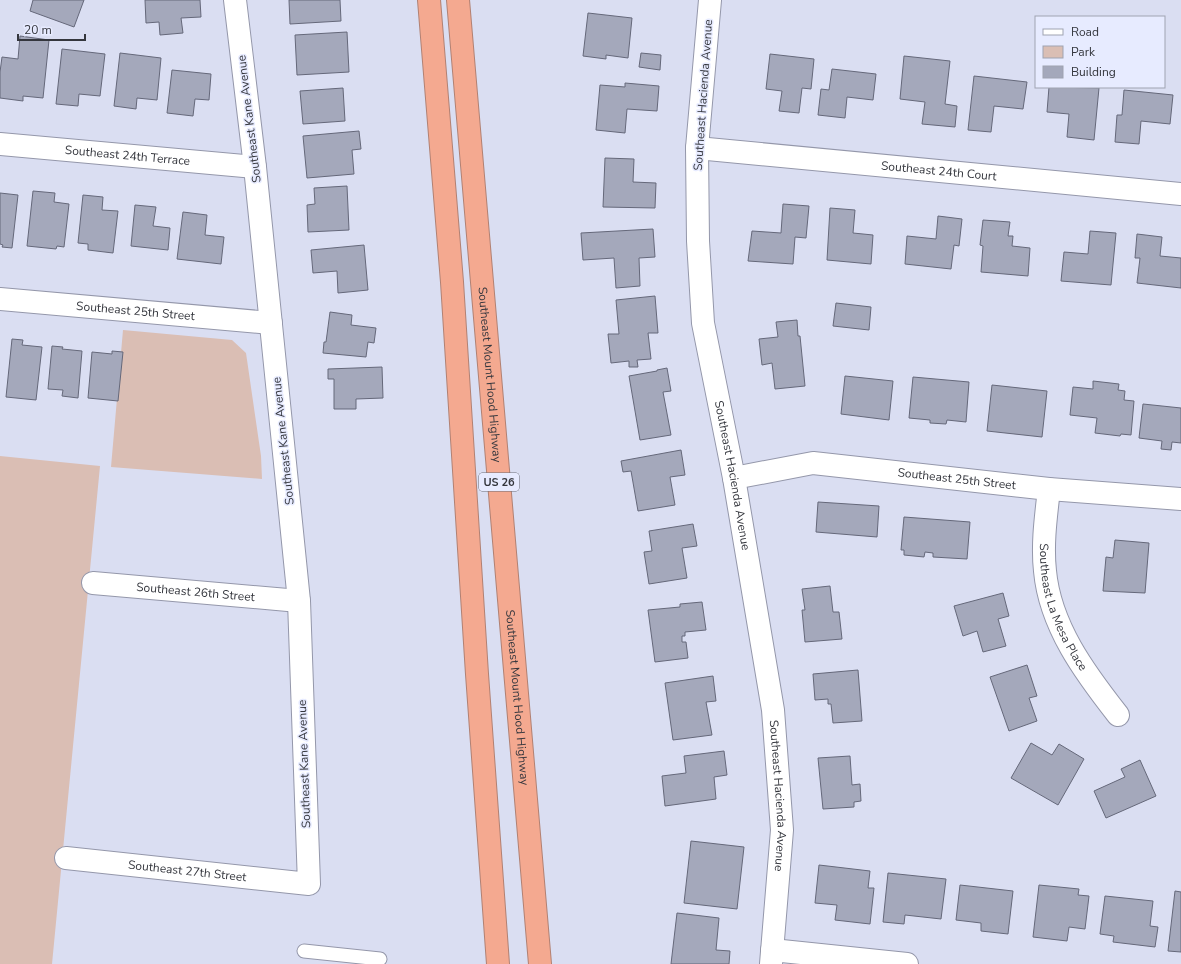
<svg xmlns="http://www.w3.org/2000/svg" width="1181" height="964" viewBox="0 0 1181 964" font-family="'Nunito Sans',sans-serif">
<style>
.green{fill:#dabeb4}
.building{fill:#a4a8bb;stroke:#65687a}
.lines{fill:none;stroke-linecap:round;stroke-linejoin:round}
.lane-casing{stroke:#9497aa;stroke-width:15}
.street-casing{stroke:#9497aa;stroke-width:24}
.highway-casing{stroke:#b18173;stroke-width:24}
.lane{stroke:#fff;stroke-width:13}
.street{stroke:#fff;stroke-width:22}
.highway{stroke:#f4a990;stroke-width:22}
.labels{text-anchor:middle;stroke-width:3;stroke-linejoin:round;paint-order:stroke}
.shield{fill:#e7ebff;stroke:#6a6c77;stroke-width:1}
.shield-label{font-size:11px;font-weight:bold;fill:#34363d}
.street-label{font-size:12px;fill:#34363d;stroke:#e7ebff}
</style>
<rect width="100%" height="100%" fill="#dadef2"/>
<path class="green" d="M123,330L232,340L246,353L261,456L262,479L111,467Z
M0,456L100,466L52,964H0Z"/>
<path class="building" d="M33,0H84L74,27L30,11Z
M145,0H200L201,17L181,18L183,33L160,35L159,22L146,23Z
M289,0H340L341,21L290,24Z
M588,13L632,18L628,58L606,55V59L583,56Z
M347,32L349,72L297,75L295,35Z
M20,36L49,40L43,98L23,96V101L0,98V72L2,57L18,59Z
M62,49L105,54L100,96L79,94L78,106L56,104Z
M120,53L161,58L157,100L137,98L136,109L114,106Z
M641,53L661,55L660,70L639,67Z
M770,54L814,59L811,89L802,88L799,113L779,111L782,91L766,89Z
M904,56L950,61L945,104L957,106L955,127L922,124L925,102L900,99Z
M832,69L876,74L873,100L847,97L845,118L818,115L821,89L829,90Z
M172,70L211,74L209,100L195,99L193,116L167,113Z
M974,76L1027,82L1023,109L994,106L991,132L968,130Z
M625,83L659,86L657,111L627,109L625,133L596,130L600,85L625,87Z
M1049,87L1099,88L1094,140L1067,137L1069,114L1047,112Z
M343,88L345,121L303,124L300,91Z
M1124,90L1173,95L1170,124L1141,121L1139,144L1115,142L1117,115H1122Z
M359,131L361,149L352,150L354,174L307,178L303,136Z
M605,158L634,159L633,182L656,183L655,208L603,207Z
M347,186L349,230L308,232L307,205L315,204L314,188Z
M33,191L55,193L54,202L69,204L64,247L57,246L56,249L27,246Z
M0,193L18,195L12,248L2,247L3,245L0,244Z
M83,195L103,197L102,210L118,211L113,253L88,250V244L78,243Z
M783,204L809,206L806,238L795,237L793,264L748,261L752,231L781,233Z
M135,205L156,207L153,226L170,228L168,250L131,246Z
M830,208L855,210L853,233L873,235L871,264L827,260Z
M183,212L207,215L205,235L224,237L221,264L177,259Z
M938,216L962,219L959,246L954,245L951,269L905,264L907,236L936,239Z
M983,220L1010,222L1008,236H1013L1012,246L1030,248L1028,276L981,272L983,246L980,245Z
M653,229L655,257L639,258L640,286L616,288L614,258L583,260L581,233Z
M1090,231L1116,233L1111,285L1061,281L1064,252L1088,254Z
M1137,234L1162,237L1160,256L1181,258V288L1137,283L1140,258H1135Z
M364,245L368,290L338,293L337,271L313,273L311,250Z
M655,296L658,333H648L651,359L637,360L638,367H629V361L611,363L608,334H619L616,300Z
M836,303L871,307L869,330L833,326Z
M330,312L352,315L351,325L376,328L374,343L368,342L366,357L323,353L324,342H326Z
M797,320L798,336H800L805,386L775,389L772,363L762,365L759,339L778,337L776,322Z
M12,339L23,340L22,345L42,347L36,400L6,397Z
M52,346L63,347L62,349L82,351L78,398L62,396L63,390L48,389Z
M112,351L123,352L118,401L88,398L92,352L112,354Z
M382,367L383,398L356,399V409H334V379H328V369Z
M667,368L671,391L663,392L671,435L640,440L629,376L657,371V370Z
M845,376L893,381L889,420L841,414Z
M913,377L969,382L966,422L947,420L946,424L930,423V420L909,418Z
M1093,381L1119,384L1118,390L1125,391L1124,400L1134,401L1131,435L1121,434L1120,436L1095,433L1097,418L1070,415L1073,387L1093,389Z
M992,385L1047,391L1042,437L987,431Z
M1143,404L1181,408V443L1172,442L1171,450L1161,449L1162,441L1139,438Z
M681,450L685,475L670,477L675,505L638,511L631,471L623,472L621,461Z
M818,502L879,506L877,537L816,532Z
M904,517L970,522L967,559L933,557V553L925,552L924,557L904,555V550H901Z
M693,524L697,546L682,548L687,578L649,584L644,552L652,551L649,531Z
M1115,540L1149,543L1145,593L1103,591L1106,557L1113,558Z
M830,586L833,612H839L842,639L805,642L802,610H805L802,589Z
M1003,593L1009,616L998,619L1006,646L983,652L977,631L963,636L954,606Z
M702,602L706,630L685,632V636H682V642H686L688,658L655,662L648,610L680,607V604Z
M1027,665L1037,696L1029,698L1037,721L1009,731L990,677Z
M858,670L862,721L833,723L831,704H828V699L815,700L813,674Z
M713,676L716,701L706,702L712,735L673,740L665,683Z
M1031,743L1052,755L1059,744L1084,759L1058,805L1011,778Z
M724,751L727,775L714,777L716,799L665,806L662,776L686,773L684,756Z
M850,756L852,785L860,784L861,801L854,802V807L823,809L818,758Z
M1140,760L1156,796L1106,818L1094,791L1125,777L1121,769Z
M691,841L744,847L737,909L684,903Z
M819,865L870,871L868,888H874L870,924L835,920L837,905L815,903Z
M888,873L946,879L941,919L905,915L904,924L883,922Z
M960,885L1013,891L1008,934L981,931V923L956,920Z
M1039,885L1079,889L1078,895L1089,896L1085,929L1069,927L1067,941L1033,937Z
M1175,891L1181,892V952L1168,951Z
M1105,896L1153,901L1150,926L1158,927L1155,947L1113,942L1114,936L1100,934Z
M677,913L719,918L716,950L730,951L729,964H671Z"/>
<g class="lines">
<g class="lane-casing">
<path id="lane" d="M304,951L380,959"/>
</g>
<g class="street-casing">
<g id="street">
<path id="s1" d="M710,0L697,148L698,241L703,323L734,478L773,710L782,830L771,964"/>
<path id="s2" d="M0,144L255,167"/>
<path id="s3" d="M697,148L1181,194"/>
<path id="s4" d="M0,299L271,323"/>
<path id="s5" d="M734,478L813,463L1049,489L1181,499"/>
<path id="s6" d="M1049,489C1046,516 1042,544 1045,571C1050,626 1085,673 1118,715"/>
<path id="s7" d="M93,583L299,601"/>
<path id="s8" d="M66,858L309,884L299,601L255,167L235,0"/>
<path d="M772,950L907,964"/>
</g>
</g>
<g class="highway-casing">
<g id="highway">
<path d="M429,0L452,282L477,674L498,964"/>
<path id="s9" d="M458,0L540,964"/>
</g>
</g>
<use href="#lane" class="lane"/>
<use href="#street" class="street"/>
<use href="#highway" class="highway"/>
</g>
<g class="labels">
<rect class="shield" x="479" y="473" width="40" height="18" rx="3"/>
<g class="shield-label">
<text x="499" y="486">US 26</text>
</g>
<g class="street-label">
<text transform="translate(703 95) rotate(-86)" y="4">Southeast Hacienda Avenue</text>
<text transform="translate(249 119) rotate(-97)" y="4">Southeast Kane Avenue</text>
<text dy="4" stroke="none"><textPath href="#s2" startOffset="128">Southeast 24th Terrace</textPath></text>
<text dy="4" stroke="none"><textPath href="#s3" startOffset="243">Southeast 24th Court</textPath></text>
<text dy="4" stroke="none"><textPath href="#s4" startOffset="136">Southeast 25th Street</textPath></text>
<text dy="4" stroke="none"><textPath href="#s9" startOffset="376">Southeast Mount Hood Highway</textPath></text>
<text transform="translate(283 441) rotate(-96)" y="4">Southeast Kane Avenue</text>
<text dy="4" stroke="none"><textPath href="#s1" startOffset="479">Southeast Hacienda Avenue</textPath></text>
<text dy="4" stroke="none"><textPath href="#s5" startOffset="225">Southeast 25th Street</textPath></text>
<text dy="4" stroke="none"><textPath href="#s7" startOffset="103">Southeast 26th Street</textPath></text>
<text dy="4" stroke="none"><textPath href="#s6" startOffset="122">Southeast La Mesa Place</textPath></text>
<text dy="4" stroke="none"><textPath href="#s9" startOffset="700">Southeast Mount Hood Highway</textPath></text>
<text transform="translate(304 764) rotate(-92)" y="4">Southeast Kane Avenue</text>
<text dy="4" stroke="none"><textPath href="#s1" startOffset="803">Southeast Hacienda Avenue</textPath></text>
<text dy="4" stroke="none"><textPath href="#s8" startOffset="122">Southeast 27th Street</textPath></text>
</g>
</g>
<rect x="1035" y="16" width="130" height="72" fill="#e7ebff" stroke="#9fa3b1"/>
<rect x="1043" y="29" width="20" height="6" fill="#ffffff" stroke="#9fa3b1"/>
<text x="1071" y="36" font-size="12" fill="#34363d">Road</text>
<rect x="1043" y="46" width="20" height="12" fill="#dabeb4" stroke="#9fa3b1"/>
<text x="1071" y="56" font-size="12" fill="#34363d">Park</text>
<rect x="1043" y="66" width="20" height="12" fill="#a4a8bb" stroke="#9fa3b1"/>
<text x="1071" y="76" font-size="12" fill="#34363d">Building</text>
<path d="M18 34v6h67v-6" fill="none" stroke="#34363d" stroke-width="2"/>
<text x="24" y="34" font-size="12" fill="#34363d" stroke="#e7ebff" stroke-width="3" paint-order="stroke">20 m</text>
</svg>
